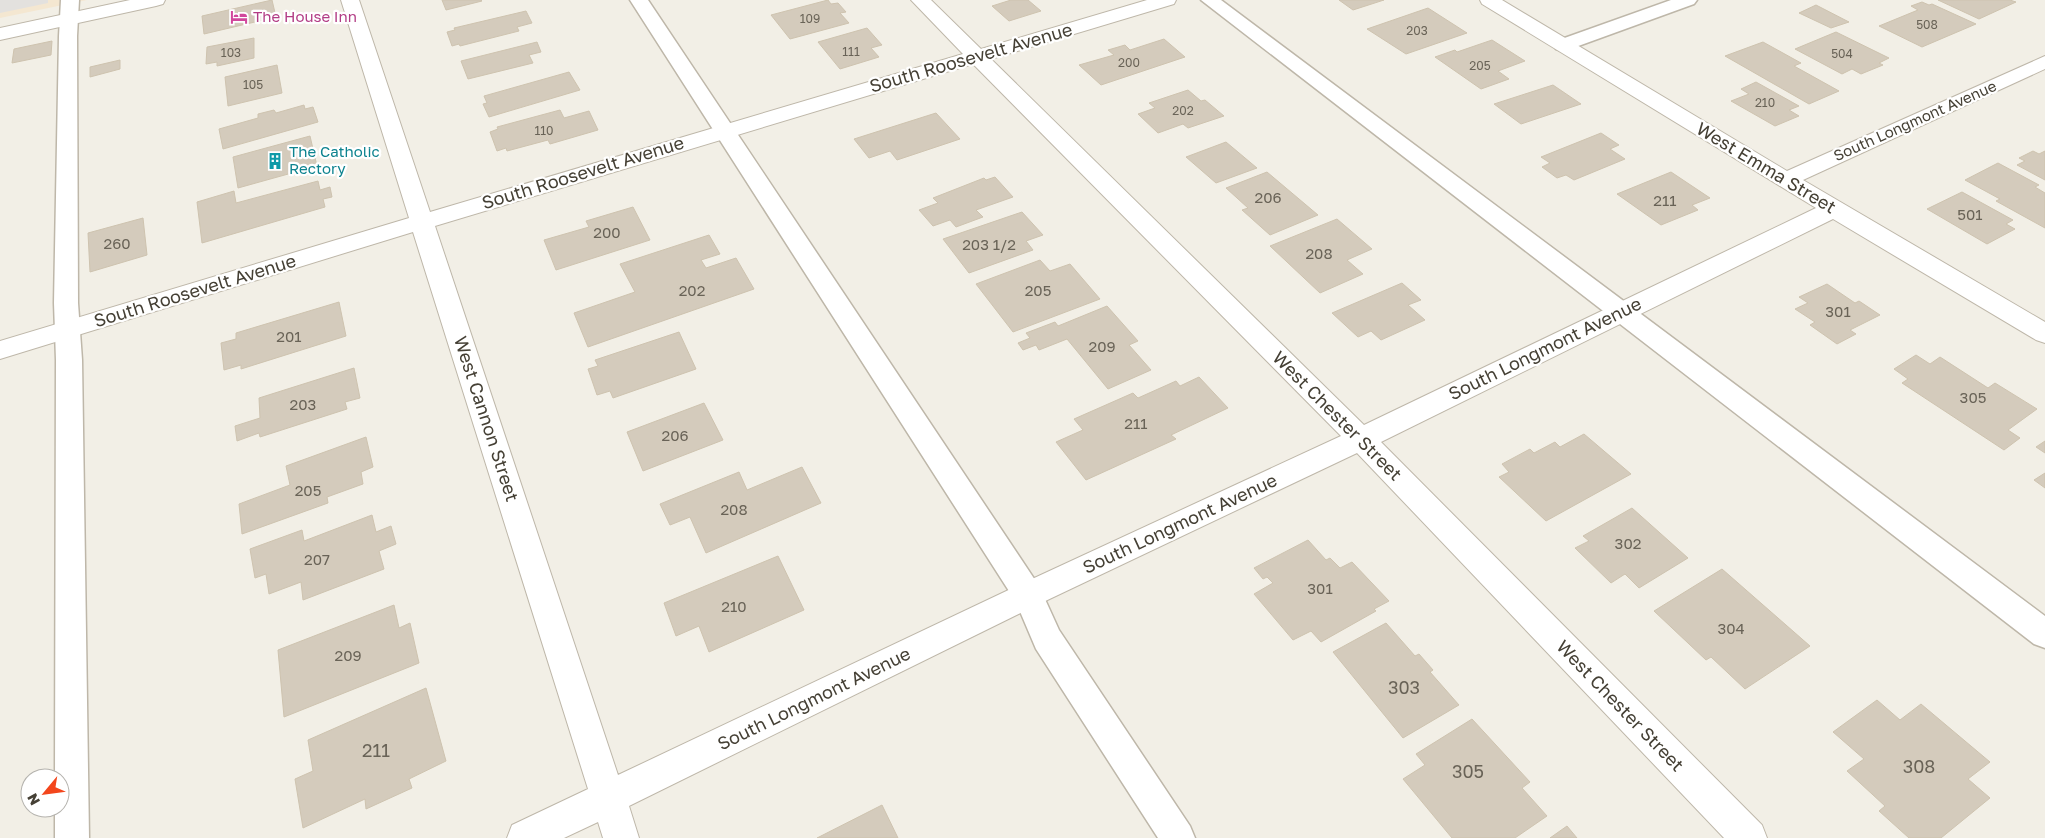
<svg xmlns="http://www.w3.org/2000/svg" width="2045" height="838" viewBox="0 0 2045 838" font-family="'Golos Text',sans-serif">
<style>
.commercial{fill:#f4e7d1}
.parking{fill:#e3e1de}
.building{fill:#d4cbbc;stroke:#cec3af}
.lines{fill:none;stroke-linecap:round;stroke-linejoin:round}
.service-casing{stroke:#beb7a9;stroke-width:3}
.minor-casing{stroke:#beb7a9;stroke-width:2}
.tertiary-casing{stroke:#beb7a9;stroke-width:2}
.service{fill:#fff;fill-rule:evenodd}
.minor{fill:#fff;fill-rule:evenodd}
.tertiary{fill:#fff;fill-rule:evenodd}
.labels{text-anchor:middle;stroke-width:4.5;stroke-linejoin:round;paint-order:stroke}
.far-number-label{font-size:12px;fill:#696357}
.far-hotel-label{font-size:15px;fill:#b23c85;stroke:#fff;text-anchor:start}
.far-street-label{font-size:15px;fill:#454035;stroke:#fff}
.far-culture-label{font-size:15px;fill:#0d838f;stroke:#fff;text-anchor:start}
.number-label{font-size:15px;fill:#696357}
.street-label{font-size:18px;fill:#454035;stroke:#fff}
.near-number-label{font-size:18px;fill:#696357}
</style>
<rect width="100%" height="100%" fill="#f2efe6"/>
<path class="commercial" d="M0,0H87L0,18Z"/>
<path class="parking" d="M0,0H48V3L0,13Z"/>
<path class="building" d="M272,0L276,17L204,34L202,16Z
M442,0H481L482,1L446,10Z
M828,0L831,4L838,3L846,12L840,13L849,23L790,39L771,15Z
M1011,0H1028L1041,11L1009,21L992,6Z
M1339,0H1384L1353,10Z
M1938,0H2010L2016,2L1979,19Z
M1922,2L1929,5L1932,4L1976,24L1922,47L1879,26L1918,10L1911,6Z
M1816,5L1849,22L1831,28L1799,13Z
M1428,8L1467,33L1406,54L1367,29Z
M526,11L532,23L517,27L519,31L460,46L459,44L452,46L447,32L455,30L454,28Z
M867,28L882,45L871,48L879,57L840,69L818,42Z
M1836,32L1889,58L1879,63L1883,65L1861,74L1852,69L1842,74L1795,49Z
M254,38V58L217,66V62L206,64L207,47Z
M1164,39L1185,57L1101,85L1079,65L1114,55L1108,50L1125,45L1130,50Z
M1492,40L1525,61L1498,71L1509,79L1481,89L1435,57L1455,50L1457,52Z
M52,41L51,55L12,63L14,49Z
M537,42L541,52L529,55L533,63L468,79L461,61Z
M1763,42L1801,63L1794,66L1839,91L1809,104L1725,56Z
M120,60V69L90,77V67Z
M277,65L282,93L228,106L225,77Z
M569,72L580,90L489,117L483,104L487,103L484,96Z
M1756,82L1799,106L1789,110L1799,116L1775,126L1731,101L1749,94L1741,89Z
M1553,85L1581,104L1521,124L1494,104Z
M1188,90L1201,101L1205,100L1224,116L1188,128L1183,124L1158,133L1138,114L1155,108L1149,103Z
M304,105L305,109L313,107L318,122L223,149L219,129L258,118V114L274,110L276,113Z
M560,110L564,118L589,111L598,130L550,144L548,140L507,151L506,148L497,151L490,132L498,129L497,127Z
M936,113L960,139L897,160L890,151L869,158L854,139Z
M1601,133L1619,145L1610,149L1625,159L1574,180L1566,175L1557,178L1542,167L1550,163L1541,157Z
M310,136L317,166L238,188L233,157Z
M1226,142L1257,168L1216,183L1186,157Z
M2033,151L2039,154L2045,151V180L2017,165L2025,161L2019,158Z
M1998,163L2039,185L2035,187L2045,193V228L1996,201L2000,199L1965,180Z
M1267,172L1318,215L1270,235L1242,210L1248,208L1226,188Z
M1671,172L1710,198L1692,205L1698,210L1661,225L1617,194Z
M995,177L1013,197L976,210L983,217L956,227L950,220L933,226L919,210L938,203L933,198L984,178L986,180Z
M318,181L320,190L330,187L332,197L323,199L325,207L202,243L197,202L234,191L236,203Z
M1962,192L2013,220L2006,224L2015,229L1987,244L1927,209Z
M633,207L650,240L556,270L544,240L589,227L586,221Z
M1022,212L1043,235L1026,241L1033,250L969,273L943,239Z
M143,218L147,255L90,272L88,233Z
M1337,219L1372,249L1347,260L1363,274L1320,293L1270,246Z
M709,235L720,254L701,260L706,268L736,258L754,289L588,347L574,313L635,292L620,264Z
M1040,260L1050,271L1070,264L1100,299L1013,332L976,284Z
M1402,283L1421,300L1408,305L1425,320L1381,340L1371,331L1358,337L1332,313Z
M1827,284L1855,303L1859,301L1880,315L1850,330L1856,334L1837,344L1810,325L1815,322L1795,309L1808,303L1799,297Z
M339,302L346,336L241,369V365L224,370L221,343L236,339V333Z
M1107,306L1138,341L1129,345L1151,370L1108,389L1067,339L1039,350L1036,345L1023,350L1018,343L1030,338L1026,333L1055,322L1058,326Z
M679,332L696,369L613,398L610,391L597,395L588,369L598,366L595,360Z
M1916,355L1930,364L1940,357L1988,388L1995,383L2037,409L2008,430L2020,438L2004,450L1902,383L1908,379L1894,369Z
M354,368L360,398L345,402L347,409L260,437L259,433L237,441L235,426L260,418L259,398Z
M1199,377L1228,408L1171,435L1176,439L1086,480L1056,442L1083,430L1074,419L1133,393L1138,398L1176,381L1180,386Z
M704,403L723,440L643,471L627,432Z
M1584,434L1631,474L1546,521L1499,477L1509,472L1502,464L1530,449L1534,453L1555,442L1560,447Z
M366,437L373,467L361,472L363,484L327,497L328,503L242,534L239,504L290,485L286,466Z
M2045,441V453L2036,447Z
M802,467L821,503L706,553L690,517L670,525L660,504L739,472L747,490Z
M2045,473V488L2034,480Z
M1632,508L1688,558L1639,588L1625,574L1611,583L1575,548L1589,541L1583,536Z
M372,515L376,532L391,526L396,544L379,551L384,569L303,600L301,582L269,594L266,574L255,578L250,549L302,530L304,541Z
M1308,540L1326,560L1330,558L1340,568L1352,562L1389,601L1374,609L1376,611L1321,642L1311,631L1293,640L1254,594L1273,583L1267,577L1263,579L1254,568Z
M778,556L804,610L709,652L699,626L676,636L664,603Z
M1722,569L1810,646L1745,689L1711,657L1706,660L1654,611Z
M394,605L399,628L410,623L419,663L284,717L278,650Z
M1386,623L1415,656L1419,654L1433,670L1430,672L1459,705L1403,738L1333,652Z
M426,688L446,761L409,779L412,788L366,809L365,799L303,828L295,779L313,771L308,740Z
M1877,700L1900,720L1921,704L1990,762L1968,779L1990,798L1941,838H1909L1879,811L1885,806L1847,771L1864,759L1833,732Z
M1472,719L1530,782L1522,788L1547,816L1515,838H1452L1403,779L1425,765L1416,754Z
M882,805L898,838H817Z
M1567,826L1577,838H1550Z"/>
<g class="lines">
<g class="service-casing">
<path id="service" d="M61,0H79L77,36L78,303L82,360L89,838H55V808H60V778H55L56,360L54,303L59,36Z
M630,0H648L1039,586L1059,630L1190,826L1195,838H1158L1036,649L1016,602Z
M1201,0H1221L2045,616V648L2034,644Z
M1671,0H1697L1694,4L1570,49L1563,51L1556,49L1554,45L1556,41Z"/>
</g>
<g class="minor-casing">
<path id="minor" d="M341,0H359L430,212L963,54L911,0H931L981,49L1147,0H1176L1174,4L991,59L1364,425L1816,208L1482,4L1480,0H1502L1787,171L2045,56V69L1803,180L2045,322V343L2036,340L1833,219L1381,442L1762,825L1767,838H1724L1357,453L1039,604L629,806L639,838H603L598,822L564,838H507L512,825L588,789L413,232L0,359V341L409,218ZM973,64L1341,436L1017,586L618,775L435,226Z"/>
</g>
<g class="tertiary-casing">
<path id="tertiary" d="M130,0H165L163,4L156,6L0,40V28Z"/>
</g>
<use href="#service" class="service"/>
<use href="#minor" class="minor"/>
<use href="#tertiary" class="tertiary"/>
</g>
<defs>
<g id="hotel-bare" transform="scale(1.35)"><path d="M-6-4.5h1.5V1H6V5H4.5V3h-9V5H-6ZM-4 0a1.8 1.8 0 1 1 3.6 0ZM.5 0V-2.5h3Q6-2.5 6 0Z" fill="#d1479c" stroke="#fff" stroke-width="2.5" paint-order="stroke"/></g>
<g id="building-bare" transform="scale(1.35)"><path d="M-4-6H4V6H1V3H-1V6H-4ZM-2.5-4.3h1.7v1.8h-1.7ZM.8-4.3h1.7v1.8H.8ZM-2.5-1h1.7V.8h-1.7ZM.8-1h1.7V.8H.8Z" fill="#0f9aa8" stroke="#fff" stroke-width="2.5" paint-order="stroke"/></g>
</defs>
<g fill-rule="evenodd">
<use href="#hotel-bare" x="239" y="17"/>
<use href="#building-bare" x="275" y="161"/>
</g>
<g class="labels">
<g class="far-number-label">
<text x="810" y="23">109</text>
<text x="1927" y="29">508</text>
<text x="1417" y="35">203</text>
<text x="851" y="56">111</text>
<text x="231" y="57">103</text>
<text x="1842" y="58">504</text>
<text x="1129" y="67">200</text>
<text x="1480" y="70">205</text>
<text x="253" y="89">105</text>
<text x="1765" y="107">210</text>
<text x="1183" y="115">202</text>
<text x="544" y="135">110</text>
</g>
<g class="far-hotel-label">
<text x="253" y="22">The House Inn</text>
</g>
<g class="far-street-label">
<text transform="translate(1915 121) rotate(-24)" y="5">South Longmont Avenue</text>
</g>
<g class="far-culture-label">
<text x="289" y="157">The Catholic<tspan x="289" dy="17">Rectory</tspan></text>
</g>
<g class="number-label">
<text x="1268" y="203">206</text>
<text x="1665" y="206">211</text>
<text x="1970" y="220">501</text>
<text x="607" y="238">200</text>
<text x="117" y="249">260</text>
<text x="989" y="250">203 1/2</text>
<text x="1319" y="259">208</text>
<text x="692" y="296">202</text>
<text x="1038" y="296">205</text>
<text x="1838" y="317">301</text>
<text x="289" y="342">201</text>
<text x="1102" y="352">209</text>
<text x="1973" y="403">305</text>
<text x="303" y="410">203</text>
<text x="1136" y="429">211</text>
<text x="675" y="441">206</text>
<text x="308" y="496">205</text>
<text x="734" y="515">208</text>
<text x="1628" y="549">302</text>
<text x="317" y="565">207</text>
<text x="1320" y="594">301</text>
<text x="734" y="612">210</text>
<text x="1731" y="634">304</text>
<text x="348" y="661">209</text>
</g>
<g class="street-label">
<text transform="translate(971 58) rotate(-16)" y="6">South Roosevelt Avenue</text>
<text transform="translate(1766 168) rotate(31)" y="6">West Emma Street</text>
<text transform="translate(583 173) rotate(-17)" y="6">South Roosevelt Avenue</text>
<text transform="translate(195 291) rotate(-17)" y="6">South Roosevelt Avenue</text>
<text transform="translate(1545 349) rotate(-26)" y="6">South Longmont Avenue</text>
<text transform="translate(1337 416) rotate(45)" y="6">West Chester Street</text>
<text transform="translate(486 419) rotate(72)" y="6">West Cannon Street</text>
<text transform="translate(1180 524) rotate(-25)" y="6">South Longmont Avenue</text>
<text transform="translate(814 699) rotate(-26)" y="6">South Longmont Avenue</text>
<text transform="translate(1620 706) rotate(46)" y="6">West Chester Street</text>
</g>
<g class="near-number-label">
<text x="1404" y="694">303</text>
<text x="376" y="757">211</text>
<text x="1919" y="773">308</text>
<text x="1468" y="778">305</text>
</g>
</g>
<g transform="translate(45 793) rotate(241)"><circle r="24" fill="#ffffff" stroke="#b5b3ae"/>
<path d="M0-4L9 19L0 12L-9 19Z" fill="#f3461c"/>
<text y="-8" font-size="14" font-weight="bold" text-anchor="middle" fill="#454035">N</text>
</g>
</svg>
